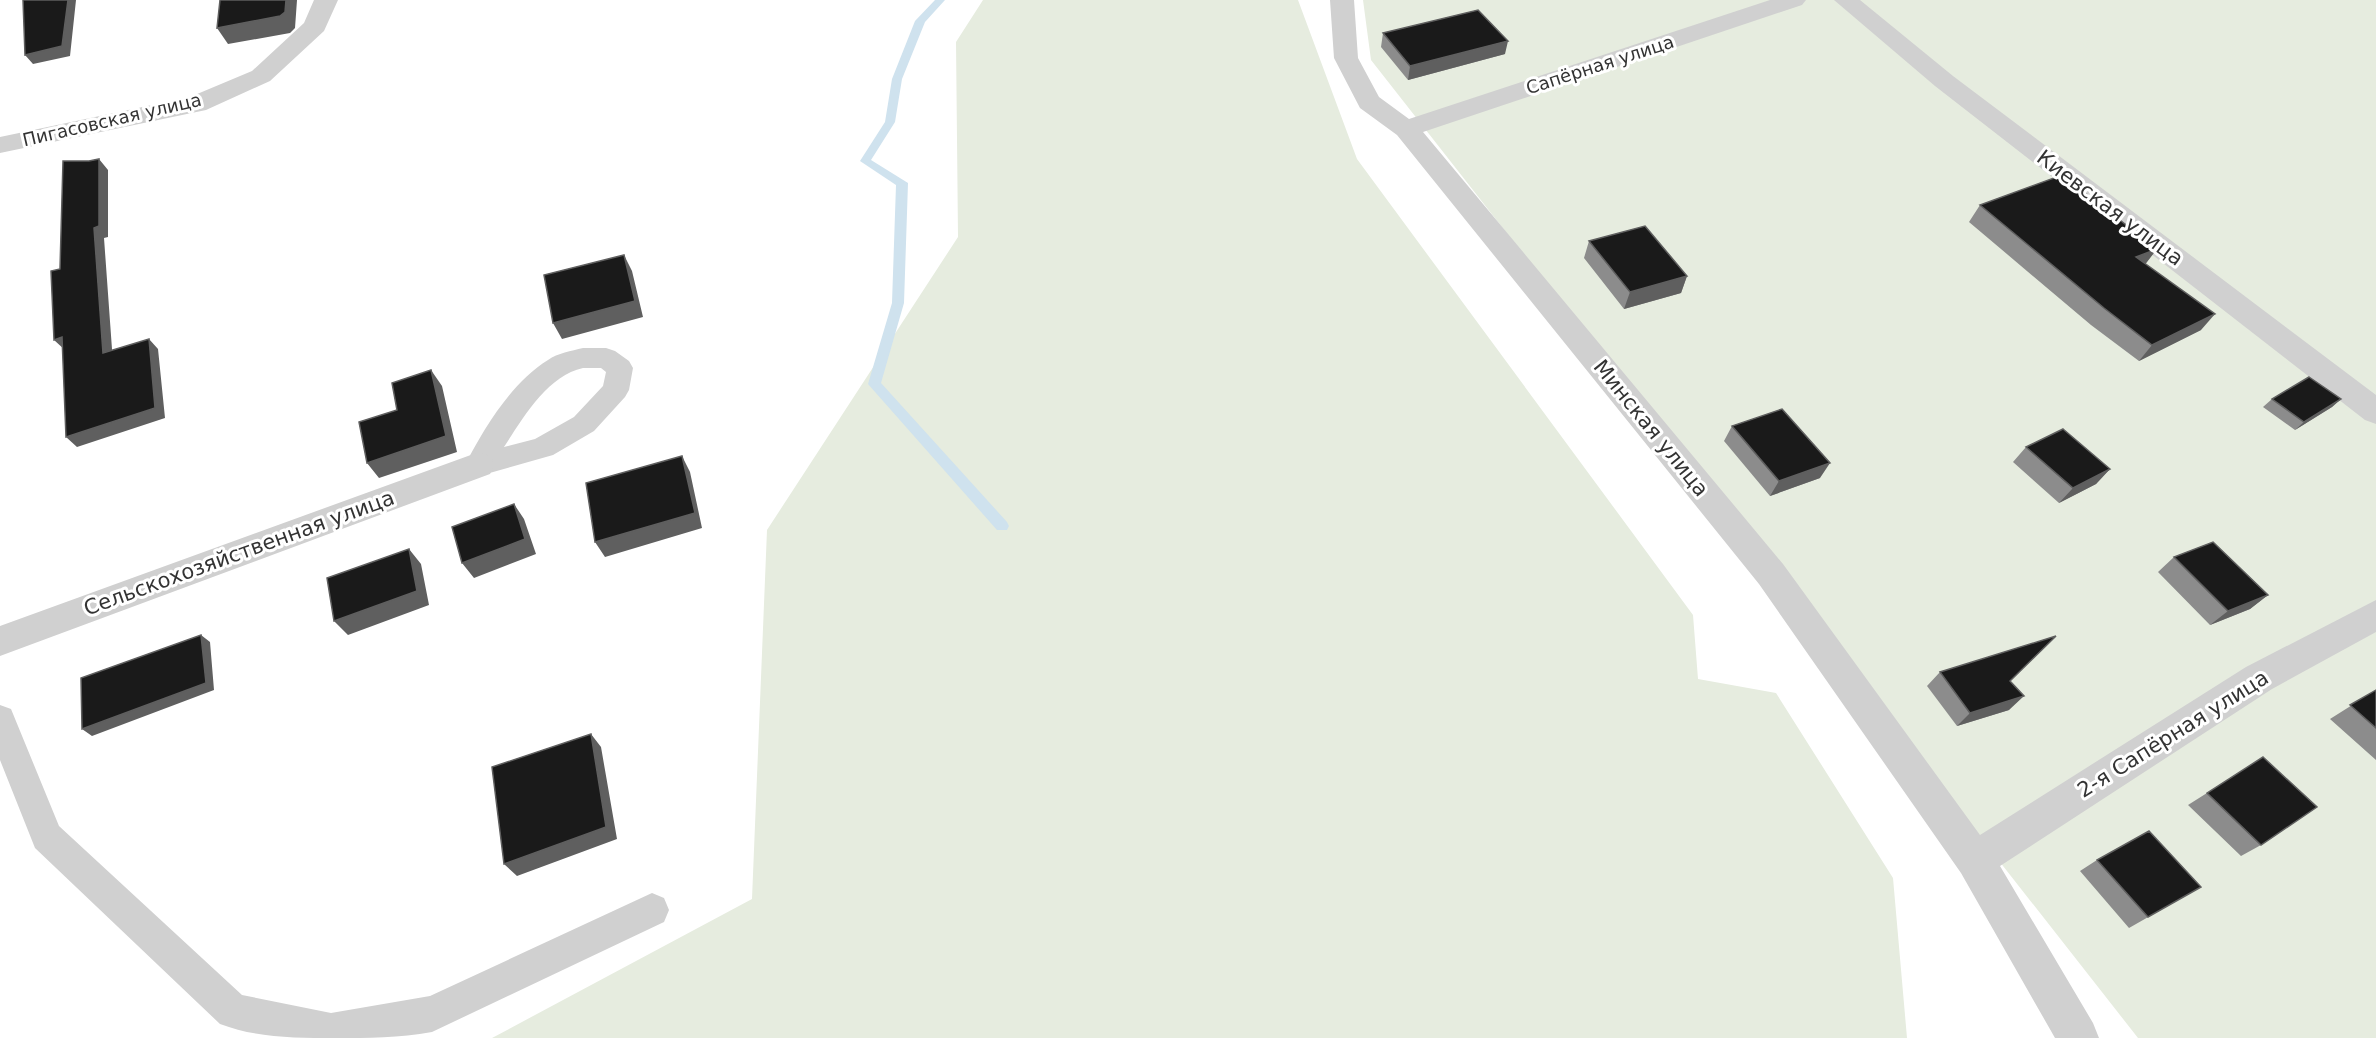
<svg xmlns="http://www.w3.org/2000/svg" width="2376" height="1038" viewBox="0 0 2376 1038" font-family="'DejaVu Sans',sans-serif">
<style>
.green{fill:#e6ecdf}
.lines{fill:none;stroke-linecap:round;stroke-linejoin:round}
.stream{fill:#cfe2ee;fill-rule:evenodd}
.lane{fill:#d0d0d0;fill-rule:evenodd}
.street{fill:#d0d0d0;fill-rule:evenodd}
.wall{fill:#8c8c8c}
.shaded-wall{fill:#5f5f5f}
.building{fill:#1a1a1a;stroke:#5f5f5f;stroke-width:1.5}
.labels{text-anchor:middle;stroke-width:6;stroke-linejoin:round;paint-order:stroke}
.far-street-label{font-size:18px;fill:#333;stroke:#fff}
.street-label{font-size:21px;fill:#333;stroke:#fff}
</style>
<rect width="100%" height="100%" fill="#fff"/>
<path class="green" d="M983,0H1298L1357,159L1693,615L1698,679L1776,693L1893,878L1907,1038H492L752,899L767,530L958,237L956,42Z
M1363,0H2376V1038H2138L1371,60Z"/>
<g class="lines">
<path class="stream" d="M935,0H945L925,22L902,79L895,122L871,160L908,183L904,303L881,383L1007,522L1009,526L1007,530H997L868,384L892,303L896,185L860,161L885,122L892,79L915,21Z"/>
<path class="lane" d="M583,348H606L615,351L629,361L633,368L629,390L625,397L594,431L553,455L479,476L469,473L465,465C484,428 512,382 548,360C558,353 571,351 583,348ZM583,368H601L606,372L603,386L574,417L535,439L504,447C523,418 547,376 583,368Z
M0,705L11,709L59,826L242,995L331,1013L430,996L652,893L664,898L669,910L664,922L432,1032C399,1038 368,1038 335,1038C295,1038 257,1038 220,1024L35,848L0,760Z"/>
<path class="street" d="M314,0H338L324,31L270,81L206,110L0,153V137L190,97L252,71L304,23Z
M1330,0H1354L1358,58L1379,97L1409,119L1770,0H1806L1802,5L1423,132L1783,564L1980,835L2246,667L2376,600V632L2272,689L2000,866L2093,1023L2099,1038H2055L1961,873L1759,584L1397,135L1360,108L1334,58Z
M1834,0H1860L1953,76L2376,395V424L2365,420L1935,86Z
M479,452L490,456L495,465L490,474L0,656V626Z"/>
</g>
<path class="wall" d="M1383,33L1505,54L1408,80L1381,47Z
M1980,205L2157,249L2145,263L2201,330L2139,361L2091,325L1969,222Z
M1589,241L1687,276L1681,293L1624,309L1584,258Z
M2272,399H2341L2332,407L2295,430L2263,407Z
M1732,426L1820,478L1770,496L1724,441Z
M2026,447L2110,469L2096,484L2059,503L2013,462Z
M2174,557L2268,595L2250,609L2210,625L2158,572Z
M1940,672L2010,681L2009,710L1957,726L1927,686Z
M2376,690V760L2330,719Z
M2207,793L2261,845L2241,856L2188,805Z
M2097,860L2201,887L2129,928L2080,871Z"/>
<path class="shaded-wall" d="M68,0H76L70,56L33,64L25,55Z
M286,0H297L295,28L290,33L228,44L217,28Z
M1508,41L1505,54L1408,80L1410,66Z
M99,159L108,170V237L104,238L113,363L103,353L94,228Z
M2157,249L2144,266L2136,257Z
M624,255L632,271L643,317L562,339L553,323Z
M1687,276L1681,293L1624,309L1630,292Z
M2215,314L2201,330L2139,361L2152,345Z
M62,337L65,350L54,340Z
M149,339L158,349L165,418L77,447L66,437Z
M431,370L442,386L457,452L379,478L367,463Z
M2341,399L2332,407L2295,430L2304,422Z
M682,456L690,472L702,528L605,557L595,542Z
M1830,463L1820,478L1770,496L1779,481Z
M2110,469L2096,484L2059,503L2073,488Z
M514,504L524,519L536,554L474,578L462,563Z
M409,549L421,564L429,605L348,635L334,621Z
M2268,595L2250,609L2210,625L2228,611Z
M201,635L210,642L214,690L92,736L82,729Z
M2024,696L2009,710L1957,726L1970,713Z
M591,734L601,747L617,839L517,876L504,864Z"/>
<path class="building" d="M23,0H68L62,46L25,55Z
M220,0H286L285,12L280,16L217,28Z
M1478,10L1508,41L1410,66L1383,33Z
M99,159V226L94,228L103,353L149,339L155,408L66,437L62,337L54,340L51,271L60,269L63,161H89Z
M2062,175L2157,249L2136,257L2215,314L2152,345L2104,308L1980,205Z
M1645,226L1687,276L1630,292L1589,241Z
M624,255L635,301L553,323L544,275Z
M431,370L446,436L367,463L359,422L397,410L392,383Z
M2309,377L2341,399L2304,422L2272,399Z
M1782,409L1830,463L1779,481L1732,426Z
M2063,429L2110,469L2073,488L2026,447Z
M682,456L695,513L595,542L586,483Z
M514,504L525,539L462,563L452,527Z
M2213,542L2268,595L2228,611L2174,557Z
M409,549L417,591L334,621L327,578Z
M201,635L206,683L82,729L81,678Z
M2056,636L2010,681L2024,696L1970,713L1940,672Z
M2376,690V728L2350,705Z
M591,734L606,827L504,864L492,767Z
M2263,757L2317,807L2261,845L2207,793Z
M2149,831L2201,887L2148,917L2097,860Z"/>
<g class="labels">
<g class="far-street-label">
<text transform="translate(1600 65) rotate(-18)" y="6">Сапёрная улица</text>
<text transform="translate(112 120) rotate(-13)" y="6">Пигасовская улица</text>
</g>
<g class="street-label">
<text transform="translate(2110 208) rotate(37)" y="7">Киевская улица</text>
<text transform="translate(1651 428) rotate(51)" y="7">Минская улица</text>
<text transform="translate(239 553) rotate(-20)" y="7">Сельскохозяйственная улица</text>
<text transform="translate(2173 734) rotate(-32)" y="7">2-я Сапёрная улица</text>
</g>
</g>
</svg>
